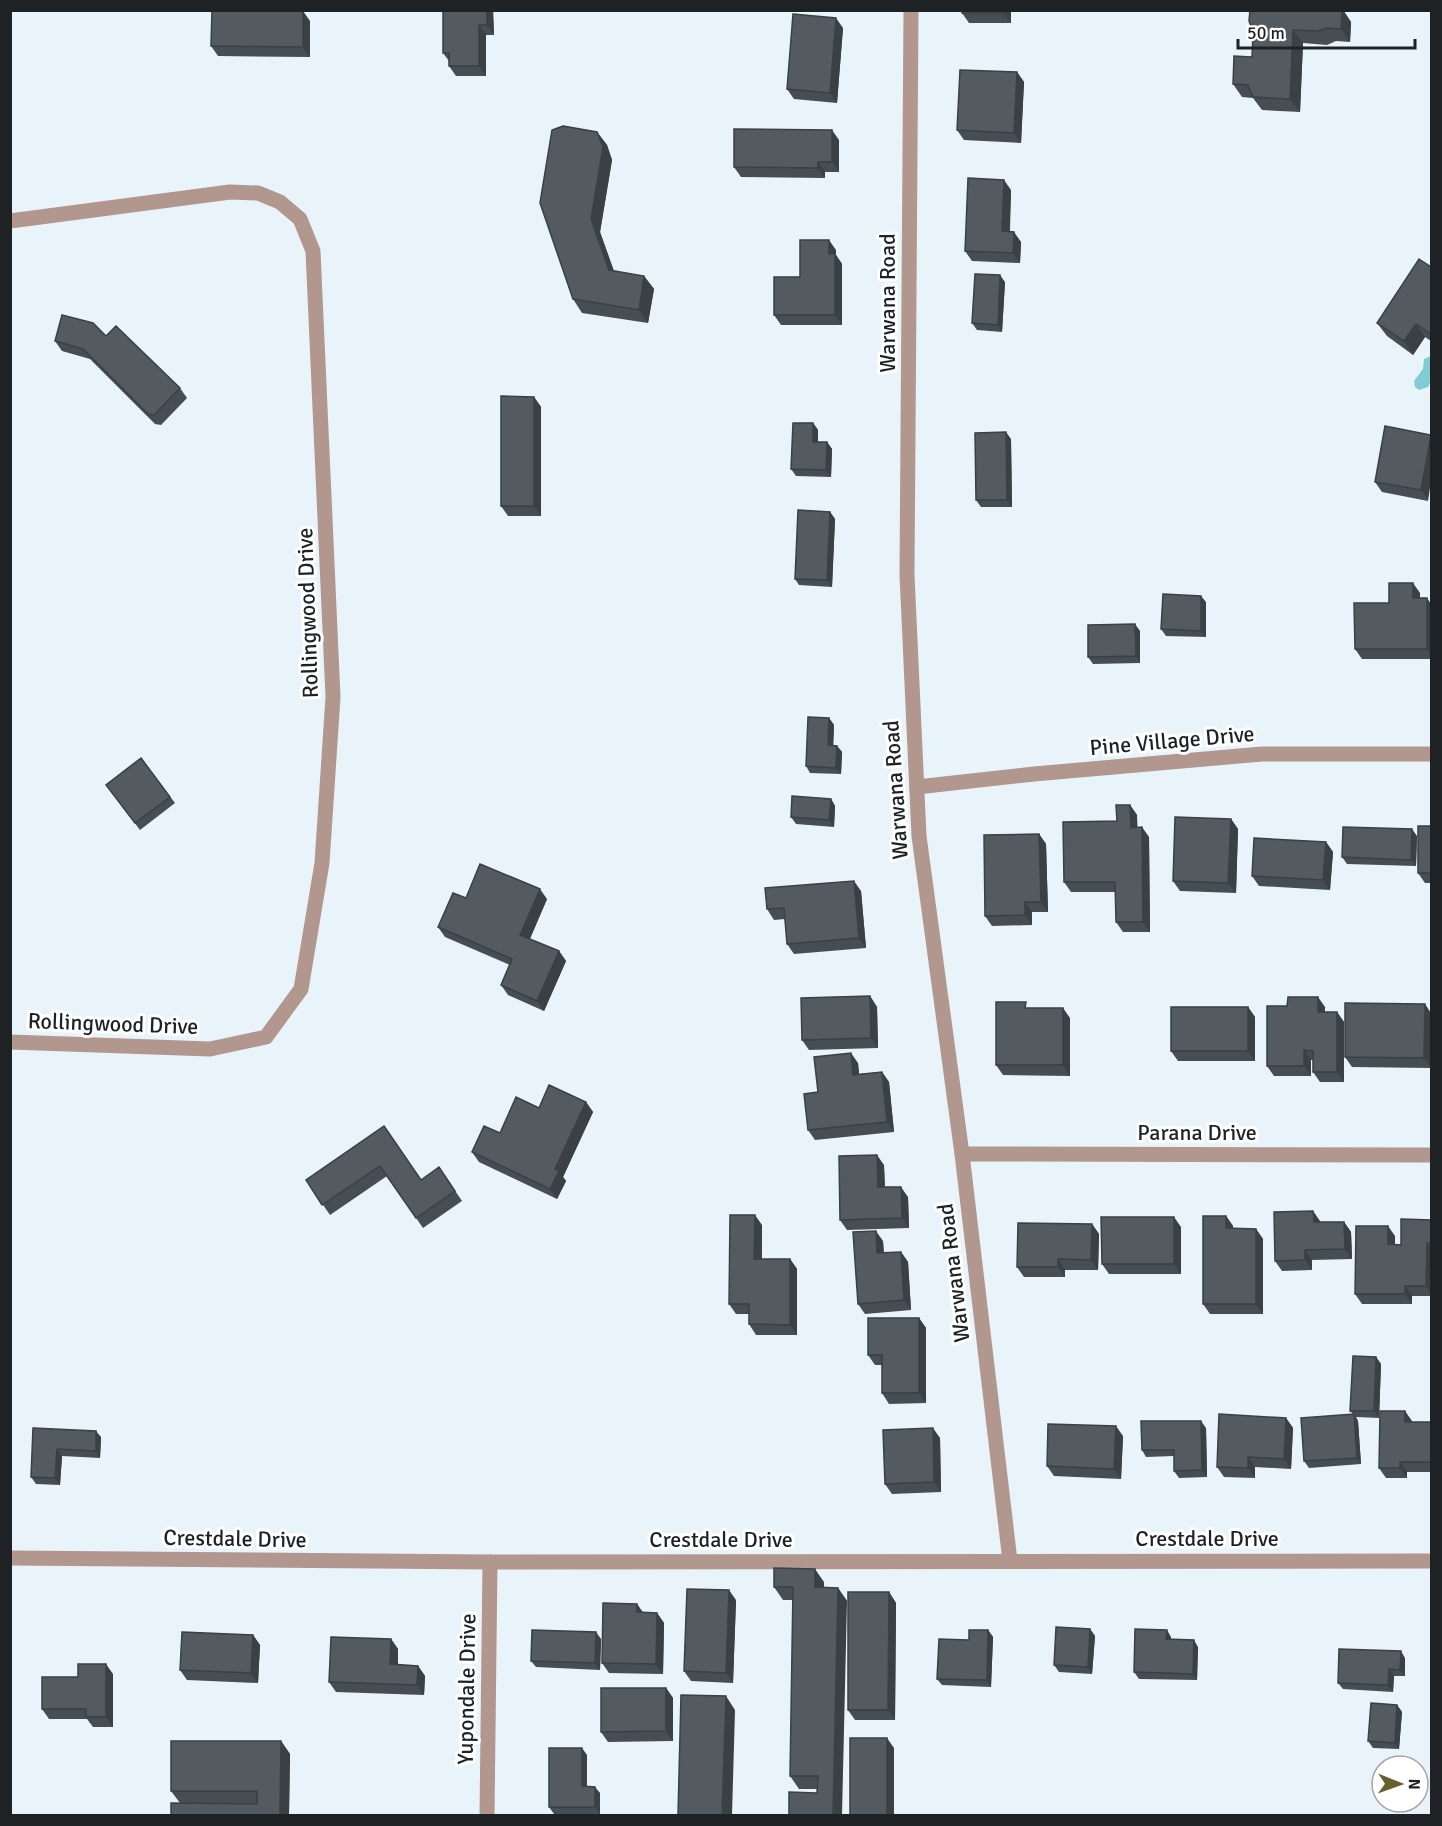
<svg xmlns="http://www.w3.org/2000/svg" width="1442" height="1826" viewBox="0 0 1442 1826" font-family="Signika,sans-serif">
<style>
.water{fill:#7ecdd4}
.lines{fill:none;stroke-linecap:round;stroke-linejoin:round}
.minor{stroke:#b2978e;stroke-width:15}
.tertiary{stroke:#b2978e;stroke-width:15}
.wall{fill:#474e53}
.shaded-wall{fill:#3a4044}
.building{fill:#535b61;stroke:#3a4044;stroke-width:1.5}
.labels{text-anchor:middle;stroke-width:6;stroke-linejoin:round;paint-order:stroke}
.street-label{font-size:22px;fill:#1e2224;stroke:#fff}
</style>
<rect width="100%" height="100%" fill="#e9f3fa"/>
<path class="water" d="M1431,356V381L1428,387L1419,390L1415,387L1414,381L1423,369L1424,359Z"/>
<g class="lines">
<path class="minor" d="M10,221L230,192L258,193L280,202L300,219L313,251L333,697L322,863L301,989L266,1037L210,1049L10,1042
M917,787L1034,774L1262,754H1432
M962,1154L1432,1155
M487,1816L490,1562"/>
<path class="tertiary" d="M911,10L907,575L919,836L962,1154L1010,1561
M10,1558L490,1562L1432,1561"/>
</g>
<path class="wall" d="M493,10L494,35H486V76H456L449,66V61L443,53Z
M962,10H1011V23H969L962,13Z
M1250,10H1343L1351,22L1350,42L1336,41L1327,45L1303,43L1300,112L1262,110L1253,98L1242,97L1233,84L1252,57L1253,32Z
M310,21V57L218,56L211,46Z
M843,28L837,103L794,99L787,89Z
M1017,72L1024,82L1021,143L964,140L957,130Z
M597,132L607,145L612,160L600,232L614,271L644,276L654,289L648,323L582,313L573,299Z
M839,140V172H825V178L741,177L734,167Z
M1011,190L1010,232L1021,242L1020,263L972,261L965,251Z
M836,250V255L842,264V325H781L774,315L800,277Z
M1431,267V341L1425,337L1413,355L1387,336L1377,323Z
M1005,282L1002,332L977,330L972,323Z
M106,336L180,388L187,398L161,425L155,424L90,359L62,351L55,341Z
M534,397L541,407V516H508L501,506Z
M813,423L818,430V442H827L832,449L831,477L796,476L791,469Z
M1385,426L1428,501L1382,492L1375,482Z
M1011,439L1012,507H981L976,500Z
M830,512L835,519L832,587L799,585L795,579Z
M1420,593V598L1431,604V659H1362L1355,649L1389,603Z
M1206,602V637L1166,636L1161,629Z
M1140,631V663L1093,664L1088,657Z
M829,718L834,725L833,746H837L842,752L841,774L810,773L806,766Z
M141,758L175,803L140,830L106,785Z
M831,799L835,806L834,827L796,824L791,817Z
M1130,805L1137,815V827L1149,837L1150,932H1123L1116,922V892H1071L1064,882Z
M1231,819L1238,829L1236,893L1180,891L1173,881Z
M1431,826V883H1425L1418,873Z
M1039,834L1046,844L1048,912H1032V925L992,926L985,916Z
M1417,836L1416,866L1347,864L1342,857Z
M1326,842L1333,852L1330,890L1259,886L1252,876Z
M861,891L866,948L794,954L787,944L785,919L774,920L767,909Z
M466,898L547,899L530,939L559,951L566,961L544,1011L508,995L501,985L510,965L445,937L438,927Z
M870,996L877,1007L878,1048L809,1050L802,1040Z
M1248,1007L1255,1017V1061H1178L1171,1051Z
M1325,1007V1012H1337L1344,1022V1082H1320L1313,1072V1060H1311V1076H1274L1267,1066Z
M1431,1013V1068L1352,1067L1345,1057Z
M1070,1018V1076L1003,1075L996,1065Z
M858,1063L859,1074L882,1072L889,1082L894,1132L815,1140L808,1130L818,1092Z
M586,1102L593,1112L563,1177L566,1181L557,1199L479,1162L472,1152L539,1108Z
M384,1126L421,1180L439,1167L462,1201L423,1228L387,1176L330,1215L306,1180Z
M884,1165L885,1187L908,1197L909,1228L847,1230L840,1220Z
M1313,1211L1320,1222H1344L1351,1232L1352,1259L1312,1260V1270L1282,1271L1275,1261Z
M1226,1216L1233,1226V1228L1256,1229L1263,1239V1314H1210L1203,1304Z
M1431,1220V1296H1412V1304H1362L1355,1294L1395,1236V1244L1401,1245Z
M1092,1224L1099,1234L1098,1270H1065V1277H1024L1017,1267Z
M762,1225V1259H790L797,1269V1335H756L749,1324V1314H736L729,1304Z
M1181,1227V1274H1109L1102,1264Z
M883,1241L884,1253L901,1252L908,1262L911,1310L865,1314L858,1304Z
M919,1318L926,1328V1403L889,1404L882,1393V1365H875L868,1355Z
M1376,1357L1381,1364L1379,1418L1356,1417L1358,1421L1361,1464L1309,1468L1304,1461L1353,1414L1350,1411Z
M1286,1418L1293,1428L1291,1469L1255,1467V1478L1224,1477L1217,1467Z
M1412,1421V1422H1431V1472H1407V1478H1386L1379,1468Z
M33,1428L101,1437L100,1458L62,1456L60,1485L36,1484L31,1477Z
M1206,1428L1207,1477L1179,1478L1174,1471V1456L1146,1457L1142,1450Z
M1123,1436L1121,1479L1054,1476L1047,1466Z
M940,1438L941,1492L892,1494L885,1484Z
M824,1582V1588H838L847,1601L817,1793V1789H799L790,1776L793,1600H783L774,1587Z
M889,1592L896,1603L895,1720H855L848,1710Z
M736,1600L733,1683L691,1681L684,1671Z
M637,1604L643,1613H657L664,1623L663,1674L609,1673L602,1663Z
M1090,1629L1095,1636L1092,1674L1059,1672L1054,1665Z
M988,1630L993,1637L991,1687L942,1685L937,1679L969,1640Z
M253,1635L260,1645L258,1683L187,1680L180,1670Z
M1171,1637V1639L1198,1647L1197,1680L1139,1679L1134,1672Z
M391,1639L398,1649V1665L418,1666L425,1676L424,1695L336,1692L329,1682Z
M601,1639L600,1670L536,1667L531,1661Z
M1405,1658V1676H1394L1393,1692L1343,1689L1338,1683Z
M113,1674V1727H93L87,1719H49L42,1709L78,1677Z
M666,1688L673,1698V1741L608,1742L601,1732Z
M1397,1705L1402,1712L1399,1749L1373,1748L1368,1741Z
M281,1741L290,1754L289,1815H171L180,1803L171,1791Z
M587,1755V1787L600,1793V1814H554L549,1807Z"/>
<path class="shaded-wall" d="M487,10H493L494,35L487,25Z
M1004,10H1011V23L1004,13Z
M1342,10H1343L1351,22L1350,42L1341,29Z
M303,11L310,21V57L303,47Z
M836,18L843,28L837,103L830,93Z
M479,25L486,35V76L479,66Z
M1293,30L1303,43L1300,112L1290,99Z
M1017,72L1024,82L1021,143L1014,133Z
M832,130L839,140V172L832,162Z
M597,132L607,145L612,160L600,232L618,283L609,270L591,219Z
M818,162L825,172V178L818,168Z
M1004,180L1011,190L1009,241L1002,231Z
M1014,232L1021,242L1020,263L1013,253Z
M829,240L836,250V255L842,264V325L835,315L829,254Z
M1000,275L1005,282L1002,332L998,325Z
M644,276L654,289L648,323L639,310Z
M1416,324L1425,337L1413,355L1404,341Z
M534,397L541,407V516L534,506Z
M813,423L818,430V448L813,442Z
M1006,432L1011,439L1012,507L1007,500Z
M1431,435V481L1428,501L1421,490Z
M827,442L832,449L831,477L826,470Z
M830,512L835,519L832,587L827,580Z
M1413,583L1420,593V608L1413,598Z
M1201,596L1206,602V637L1201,631Z
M1427,598L1431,604V655L1427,649Z
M1135,624L1140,631V663L1136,656Z
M829,718L834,725L833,752L828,745Z
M837,746L842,752L841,774L836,768Z
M831,799L835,806L834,827L829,820Z
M1130,805L1137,815L1138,838L1131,828Z
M1231,819L1238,829L1236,893L1228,883Z
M1142,827L1149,837L1150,932L1143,922Z
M1412,829L1417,836L1416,866L1411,860Z
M1039,834L1046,844L1048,912L1041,902Z
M1326,842L1333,852L1330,890L1323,880Z
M854,881L861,891L866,948L859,938Z
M540,889L547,899L527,945L520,935Z
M1025,902L1032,912V925L1025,915Z
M559,951L566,961L544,1011L537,1001Z
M870,996L877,1007L878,1048L871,1038Z
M1318,997L1325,1007V1022L1318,1012Z
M1425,1004L1431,1013V1068L1424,1058Z
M1248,1007L1255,1017V1061L1248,1051Z
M1063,1008L1070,1018V1076L1063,1065Z
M1337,1012L1344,1022V1082L1337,1072Z
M1304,1050L1311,1060V1076L1304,1066Z
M851,1053L858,1063L860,1085L853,1075Z
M882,1072L889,1082L894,1132L887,1122Z
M586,1102L593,1112L563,1177L566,1181L557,1199L550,1189L555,1169Z
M877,1155L884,1165L885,1197L878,1187Z
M901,1187L908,1197L909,1228L902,1218Z
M1313,1211L1320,1221L1321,1232L1314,1222Z
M755,1215L762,1225L761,1269L754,1259Z
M1226,1216L1233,1226V1238L1226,1228Z
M1174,1217L1181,1227V1274L1174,1264Z
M1344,1222L1351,1232L1352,1259L1345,1249Z
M1092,1224L1099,1234L1098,1270L1091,1260Z
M1388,1226L1395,1236V1254L1388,1244Z
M1256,1229L1263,1239V1314L1256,1304Z
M876,1231L883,1241L884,1263L877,1253Z
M1427,1243L1431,1249V1294L1426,1286Z
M1305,1250L1312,1260V1270L1305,1260Z
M901,1252L908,1262L911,1310L904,1300Z
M790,1259L797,1269V1335L790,1325Z
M1058,1259L1065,1270V1277L1058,1267Z
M1405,1286L1412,1296V1304L1405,1294Z
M919,1318L926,1328V1403L919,1393Z
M1376,1357L1381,1364L1379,1418L1374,1411Z
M1405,1411L1412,1421V1432L1405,1422Z
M1354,1414L1358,1421L1361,1464L1357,1458Z
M1286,1418L1293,1428L1291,1469L1284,1459Z
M1201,1421L1206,1428L1207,1477L1202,1470Z
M1116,1426L1123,1436L1121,1479L1114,1469Z
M933,1428L940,1438L941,1492L934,1482Z
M96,1431L101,1437L100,1458L96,1451Z
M57,1449L62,1456L60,1485L55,1478Z
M1248,1457L1255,1467V1478L1248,1468Z
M1400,1462L1407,1472V1478L1400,1468Z
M815,1569L824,1582V1601L815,1587Z
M838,1588L847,1601L842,1815H833Z
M729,1590L736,1600L733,1683L726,1673Z
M889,1592L896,1603L895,1720L888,1710Z
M637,1604L644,1614L637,1612Z
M657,1613L664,1623L663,1674L656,1664Z
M1090,1629L1095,1636L1092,1674L1088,1667Z
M988,1630L993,1637L991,1687L987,1680Z
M1167,1630L1171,1637V1646L1166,1639Z
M596,1632L601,1639L600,1670L595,1663Z
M253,1635L260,1645L258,1683L251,1673Z
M391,1639L398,1649V1675L390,1664Z
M1194,1640L1198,1647L1197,1680L1193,1674Z
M1401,1651L1405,1658V1676L1400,1670Z
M106,1664L113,1674V1727L106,1717Z
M418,1666L425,1676L424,1695L417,1685Z
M1389,1669L1394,1676L1393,1692L1388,1685Z
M666,1688L673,1698V1741L666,1731Z
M726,1696L735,1710L732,1815H722Z
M1397,1705L1402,1712L1399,1749L1395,1743Z
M887,1738L894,1748V1815H887Z
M281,1741L290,1754L289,1815H280Z
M582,1748L587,1755V1793L582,1786Z
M595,1787L600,1793V1814L595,1807Z"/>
<path class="building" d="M212,10L303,11V47L211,46Z
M443,10H487V25H479V66H449V53H443Z
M962,10H1004V13H962Z
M1250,10H1342L1341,29L1327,28L1318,31L1293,30L1290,99L1253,97L1248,85L1233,84L1234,56L1252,57L1253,32L1249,21Z
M793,14L836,18L830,93L787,89Z
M960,70L1017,72L1014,133L957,130Z
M563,126L597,132L603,147L591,219L609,270L644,276L639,310L573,299L540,203L552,130Z
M734,129L832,130V162H818V168L734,167Z
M968,178L1004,180L1002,231L1014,232L1013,253L965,251Z
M800,240H829V254H835V315H774V277H800Z
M1419,259L1431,267V334L1416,324L1404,341L1377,323Z
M975,274L1000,275L998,325L972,323Z
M62,315L93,323L106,336L116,326L180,388L154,415L148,414L83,349L55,341Z
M501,396L534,397V506H501Z
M793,423H813V442H827L826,470L791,469Z
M1385,426L1431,435L1421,490L1375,482Z
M1006,432L1007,500H976L975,433Z
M798,510L830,512L827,580L795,579Z
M1389,583H1413V598H1427V649H1355L1354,603H1389Z
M1163,594L1201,596V631L1161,629Z
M1135,624L1136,656L1088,657V625Z
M808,717L829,718L828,745L837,746L836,768L806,766Z
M141,758L170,797L135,823L106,785Z
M792,796L831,799L829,820L791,817Z
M1116,805H1130L1131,828L1142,827L1143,922H1116L1115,882H1064L1063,822L1117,821Z
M1175,817L1231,819L1228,883L1173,881Z
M1418,826H1431V873H1418Z
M1343,827L1412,829L1411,860L1342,857Z
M1039,834L1041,902H1025V915L985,916L984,835Z
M1254,838L1326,842L1323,880L1252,876Z
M480,864L540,889L520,935L559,951L537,1001L501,985L512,959L438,927L453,893L466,898Z
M854,881L859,938L787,944L784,908L767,909L765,888Z
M870,996L871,1038L802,1040L801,998Z
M1288,997H1318V1012H1337V1072H1313V1051L1304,1050V1066H1267V1006H1287Z
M996,1002H1026L1025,1008H1063V1065H996Z
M1345,1003L1425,1004L1424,1058L1345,1057Z
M1171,1007H1248V1051H1171Z
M851,1053L853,1075L882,1072L887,1122L808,1130L804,1094L818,1092L814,1057Z
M549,1085L586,1102L555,1169L559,1171L550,1189L472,1152L484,1126L500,1133L516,1097L539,1108Z
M384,1126L421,1180L439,1167L455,1191L416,1218L380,1166L322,1205L306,1180Z
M877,1155L878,1187H901L902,1218L840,1220L839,1156Z
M1313,1211L1314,1222H1344L1345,1249L1305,1250V1260L1275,1261L1274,1212Z
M730,1215H755L754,1259H790V1325L749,1324V1304H729Z
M1203,1216H1226V1228L1256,1229V1304H1203Z
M1101,1217H1174V1264H1102Z
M1401,1219L1431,1220V1243H1427L1426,1286H1405V1294H1355L1356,1226H1388V1244L1401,1245Z
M1018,1223L1092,1224L1091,1260L1058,1259V1267H1017Z
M876,1231L877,1253L901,1252L904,1300L858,1304L853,1232Z
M868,1318H919V1393H882V1355H868Z
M1353,1356L1376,1357L1374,1411H1350Z
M1380,1411H1405V1422H1431V1462H1400V1468H1379Z
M1219,1414L1286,1418L1284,1459L1248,1457V1468L1217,1467Z
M1354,1414L1357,1458L1304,1461L1301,1418Z
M1141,1421H1201L1202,1470L1174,1471V1450H1142Z
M1048,1424L1116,1426L1114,1469L1047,1466Z
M33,1428L96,1431V1451L57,1449L55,1478L31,1477Z
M933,1428L934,1482L885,1484L883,1430Z
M774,1568L815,1569V1587L838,1588L833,1815H789V1792L817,1793L818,1776H790L793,1587H774Z
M687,1589L729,1590L726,1673L684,1671Z
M848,1592H889L888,1710H848Z
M603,1603L637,1604V1612L657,1613L656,1664L602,1663Z
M1056,1627L1090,1629L1088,1667L1054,1665Z
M1135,1629L1167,1630L1166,1639L1194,1640L1193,1674L1134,1672Z
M532,1630L596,1632L595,1663L531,1661Z
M969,1630H988L987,1680L937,1679L939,1639L969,1640Z
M182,1632L253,1635L251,1673L180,1670Z
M331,1637L391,1639L390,1664L418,1666L417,1685L329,1682Z
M1339,1649L1401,1651L1400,1670L1389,1669L1388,1685L1338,1683Z
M78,1664H106V1717H86V1709H42V1677H78Z
M601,1688H666V1731L601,1732Z
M681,1695L726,1696L722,1815H678Z
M1371,1703L1397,1705L1395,1743L1368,1741Z
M850,1738H887V1815H850Z
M171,1741H281L280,1815H171V1803L257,1804V1791H171Z
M549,1748H582V1786L595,1787V1807H549Z"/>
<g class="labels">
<g class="street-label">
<text transform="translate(887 303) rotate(-90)" y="8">Warwana Road</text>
<text transform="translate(307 613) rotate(-92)" y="8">Rollingwood Drive</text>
<text transform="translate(1172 740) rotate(-5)" y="8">Pine Village Drive</text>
<text transform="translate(895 790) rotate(-94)" y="8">Warwana Road</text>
<text transform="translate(113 1023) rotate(2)" y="8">Rollingwood Drive</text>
<text x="1197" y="1140">Parana Drive</text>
<text transform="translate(953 1273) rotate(-97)" y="8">Warwana Road</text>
<text transform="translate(235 1538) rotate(1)" y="8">Crestdale Drive</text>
<text x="1207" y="1546">Crestdale Drive</text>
<text x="721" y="1547">Crestdale Drive</text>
<text transform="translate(466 1689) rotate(-89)" y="8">Yupondale Drive</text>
</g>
</g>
<rect width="1442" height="1826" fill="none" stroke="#1e2224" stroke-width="24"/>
<g transform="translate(1400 1784) rotate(91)"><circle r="28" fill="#ffffff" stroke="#a5a7a7" stroke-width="1.5"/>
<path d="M0-4.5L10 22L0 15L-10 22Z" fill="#66612e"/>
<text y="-9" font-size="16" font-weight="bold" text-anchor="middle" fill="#1e2224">N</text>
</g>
<path d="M1238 39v9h177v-9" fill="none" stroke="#1e2224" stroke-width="3"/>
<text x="1247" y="39" font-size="18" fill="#1e2224" stroke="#ffffff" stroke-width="4.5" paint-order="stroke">50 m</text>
</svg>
